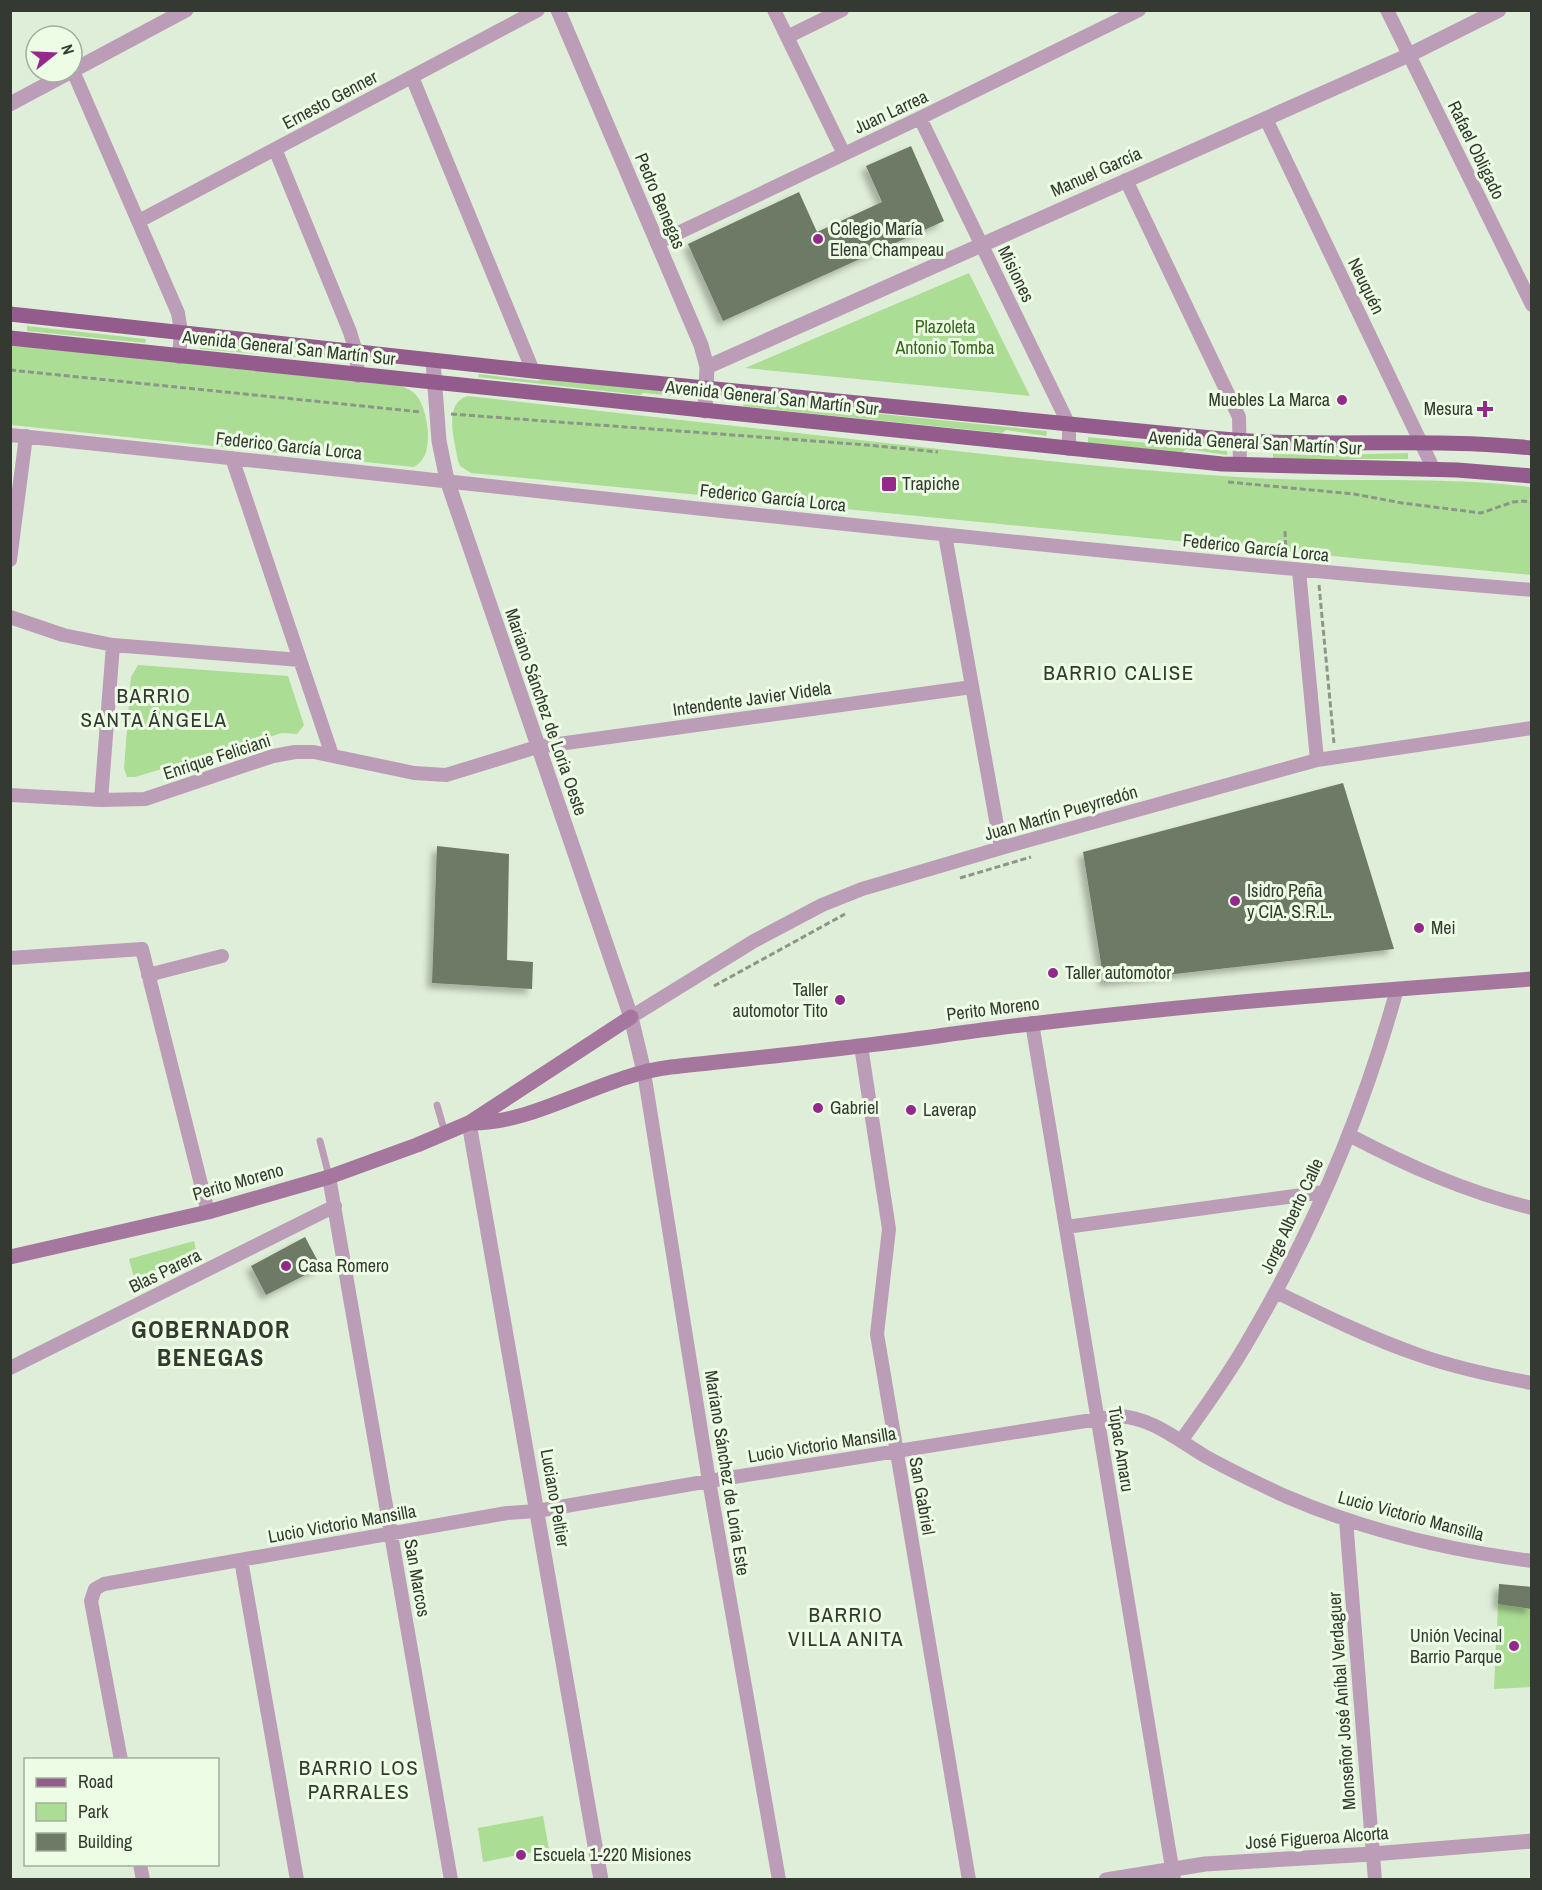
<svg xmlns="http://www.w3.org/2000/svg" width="1542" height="1890" viewBox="0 0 1542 1890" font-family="'Archivo Narrow',sans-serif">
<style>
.green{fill:#acdd94}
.building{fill:#6c7a66;filter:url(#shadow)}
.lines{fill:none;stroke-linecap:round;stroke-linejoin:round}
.path{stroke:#8c9787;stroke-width:3;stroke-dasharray:6 3;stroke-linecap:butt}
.service{stroke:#bc9db7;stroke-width:7}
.minor{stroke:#bc9db7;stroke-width:14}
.tertiary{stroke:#bc9db7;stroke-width:15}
.secondary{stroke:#a5779e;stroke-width:15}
.primary{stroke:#935c8c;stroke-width:15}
.poi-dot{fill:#94298b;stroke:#ecfce5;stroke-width:2}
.labels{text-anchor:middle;stroke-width:6;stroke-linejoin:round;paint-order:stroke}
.street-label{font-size:18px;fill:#343a31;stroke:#ecfce5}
.poi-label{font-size:18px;fill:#343a31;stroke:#ecfce5;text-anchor:start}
.park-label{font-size:18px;fill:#38661b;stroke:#ecfce5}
.quarter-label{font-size:21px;letter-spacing:1.5px;fill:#343a31;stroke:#ecfce5}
.district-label{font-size:24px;font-weight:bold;letter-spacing:1.5px;fill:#343a31;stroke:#ecfce5}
</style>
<defs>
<filter id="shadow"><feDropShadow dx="-5" dy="5" stdDeviation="3" flood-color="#0004"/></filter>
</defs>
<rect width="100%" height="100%" fill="#dfeed8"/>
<path class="green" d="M969,273L1030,396L745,368Z
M27,326L146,339L145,343L27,331Z
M199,344L333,357V360L200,349Z
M11,345L400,386C408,388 415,392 419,399C429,416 435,459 413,467L11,425Z
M479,374L538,381L542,379L686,393V397L643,393L641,395L478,377Z
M468,396C610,412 753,428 895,444C1009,457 1122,470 1237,477C1335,484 1433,475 1531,487V575L471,473L460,466L458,461C455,441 442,403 468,396Z
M745,400L1047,431L1046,436L1006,430L1002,433L768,409L743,406Z
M1088,437L1227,451V455L1186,449L1182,453L1088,443Z
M1408,453V459H1273V454L1335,455Z
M138,665L288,676L304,725L297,734L282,733L135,777H127L124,768L131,677Z
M194,1241L196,1250L135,1281L129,1259Z
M1499,1584L1531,1587V1687L1494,1689Z
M543,1816L549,1849L483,1862L478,1828Z"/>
<path class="building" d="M911,146L944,221L723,321L688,244L799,192L817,232L882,202L866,166Z
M1343,783L1394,949L1104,982L1083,852Z
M437,846L509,854L507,960L533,962L532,989L432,983Z
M305,1237L321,1267L266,1295L251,1266Z
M1499,1584L1532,1587V1609L1498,1604Z"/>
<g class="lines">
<path class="path" d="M10,370L421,412
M451,414L867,445L938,452
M1228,482L1354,494L1402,503L1481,513L1513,502L1524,501L1532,503
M1285,531L1286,553
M1319,585L1334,743
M960,878L1031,857
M714,986L845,914"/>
<path class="service" d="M437,1105L445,1133
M320,1141L329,1176"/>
<path class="minor" d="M774,10L844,154
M1387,10L1532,305
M787,37L842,10
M73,71L178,313L181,332L179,357
M412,77L533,371
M920,118L1069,425V449
M1266,119L1434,470
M275,149L350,332L356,352L358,376
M1126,180L1239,417L1240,465
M139,221L538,10
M657,243L920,118L1139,10
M10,435C517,487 1024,548 1532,590
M232,458L332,755
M945,535L1001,848
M10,560L26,436
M1299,571L1317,760
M10,617L63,635L113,645L300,660
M10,795L101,800L145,799L273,756L295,752H314L414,773L446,775L537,747L972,687
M101,800L113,645
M10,958L142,949L208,1212
M148,975L222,956
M631,1017L754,941L822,905L862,889L1001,848L1317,760L1532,728
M1032,1023L1174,1880
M861,1046L889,1229L877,1334L969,1880
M644,1072L709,1481L779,1880
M1349,1135C1408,1166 1466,1192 1532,1208
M329,1177L451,1880
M1066,1227L1324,1192
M1276,1292C1323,1315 1370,1338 1419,1355C1456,1368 1494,1376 1532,1383
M10,1368L335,1206
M1181,1441C1206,1406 1231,1371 1252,1334C1315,1226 1364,1109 1397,989
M1346,1520L1375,1880
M241,1560L297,1880
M121,1760L91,1601L95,1589L104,1584L507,1513L537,1511L709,1481L1117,1416C1150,1417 1175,1438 1203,1455C1229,1470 1257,1483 1285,1496C1363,1530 1447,1550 1532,1561
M140,1864L143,1880"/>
<path class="tertiary" d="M558,10L701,345L707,367L705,411
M72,71L186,10
M10,104L70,72
M433,361L439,441L447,480L631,1017L644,1072
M707,367L1409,55L1499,10
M469,1123L601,1880
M1106,1880L1205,1864L1372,1854L1532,1841"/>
<path class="secondary" d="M469,1123C535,1125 602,1075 671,1067C734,1060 797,1054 859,1046C916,1040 973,1030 1031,1024C1197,1004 1365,991 1532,979
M10,1257L208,1212L329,1177L417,1145L469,1123L631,1017"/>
<path class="primary" d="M10,314L533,371L1222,439C1325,448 1429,437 1532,448
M10,338L1222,464L1457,470L1532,476"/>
</g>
<g class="poi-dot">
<circle cx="818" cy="239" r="6"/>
<circle cx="1342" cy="400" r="6"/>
<path d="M1482 400h6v6h6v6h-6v6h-6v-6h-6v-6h6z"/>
<rect x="881" y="476" width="16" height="16" rx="3"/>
<circle cx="1235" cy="901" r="6"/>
<circle cx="1419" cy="928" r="6"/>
<circle cx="1053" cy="973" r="6"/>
<circle cx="840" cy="1000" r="6"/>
<circle cx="818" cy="1108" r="6"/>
<circle cx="911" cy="1110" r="6"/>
<circle cx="286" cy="1266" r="6"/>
<circle cx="1514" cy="1646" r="6"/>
<circle cx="521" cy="1855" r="6"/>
</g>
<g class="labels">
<g class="street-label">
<text transform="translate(330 100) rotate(-28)" y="6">Ernesto Genner</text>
<text transform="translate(891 112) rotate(-25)" y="6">Juan Larrea</text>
<text transform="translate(1476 150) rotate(64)" y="6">Rafael Obligado</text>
<text transform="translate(1096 172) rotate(-24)" y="6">Manuel García</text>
<text transform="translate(660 201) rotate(67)" y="6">Pedro Benegas</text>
<text transform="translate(1016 274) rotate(64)" y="6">Misiones</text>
<text transform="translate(1366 286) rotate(64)" y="6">Neuquén</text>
<text transform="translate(289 348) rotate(6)" y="6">Avenida General San Martín Sur</text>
<text transform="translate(772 398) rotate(6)" y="6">Avenida General San Martín Sur</text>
<text transform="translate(1255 443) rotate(3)" y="6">Avenida General San Martín Sur</text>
<text transform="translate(289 446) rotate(6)" y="6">Federico García Lorca</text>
<text transform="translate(773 498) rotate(6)" y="6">Federico García Lorca</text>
<text transform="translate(1256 548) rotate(6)" y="6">Federico García Lorca</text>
<text transform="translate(752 699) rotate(-8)" y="6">Intendente Javier Videla</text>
<text transform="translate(546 712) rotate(71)" y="6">Mariano Sánchez de Loria Oeste</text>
<text transform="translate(217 757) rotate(-18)" y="6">Enrique Feliciani</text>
<text transform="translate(1061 813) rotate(-16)" y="6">Juan Martín Pueyrredón</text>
<text transform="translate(993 1009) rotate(-7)" y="6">Perito Moreno</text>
<text transform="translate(238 1182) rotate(-16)" y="6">Perito Moreno</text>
<text transform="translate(1292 1216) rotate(-65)" y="6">Jorge Alberto Calle</text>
<text transform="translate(165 1271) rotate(-26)" y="6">Blas Parera</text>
<text transform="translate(822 1445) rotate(-9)" y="6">Lucio Victorio Mansilla</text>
<text transform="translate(1121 1449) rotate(81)" y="6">Túpac Amaru</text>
<text transform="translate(727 1473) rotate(81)" y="6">Mariano Sánchez de Loria Este</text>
<text transform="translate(922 1496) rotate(80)" y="6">San Gabriel</text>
<text transform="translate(555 1498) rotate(80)" y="6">Luciano Peltier</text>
<text transform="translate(1411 1516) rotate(15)" y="6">Lucio Victorio Mansilla</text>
<text transform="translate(342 1524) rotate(-10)" y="6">Lucio Victorio Mansilla</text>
<text transform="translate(417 1578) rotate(80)" y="6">San Marcos</text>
<text transform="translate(1342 1701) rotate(-94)" y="6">Monseñor José Aníbal Verdaguer</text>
<text transform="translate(1317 1838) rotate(-4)" y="6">José Figueroa Alcorta</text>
</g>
<g class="poi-label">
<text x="830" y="235">Colegio María<tspan x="830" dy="21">Elena Champeau</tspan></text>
<text x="1330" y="406" text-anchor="end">Muebles La Marca</text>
<text x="1473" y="415" text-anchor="end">Mesura</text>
<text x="902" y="490">Trapiche</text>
<text x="1247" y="897">Isidro Peña<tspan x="1247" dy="21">y CIA. S.R.L.</tspan></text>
<text x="1431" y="934">Mei</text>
<text x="1065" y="979">Taller automotor</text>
<text x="828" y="996" text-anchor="end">Taller<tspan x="828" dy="21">automotor Tito</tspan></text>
<text x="830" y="1114">Gabriel</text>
<text x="923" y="1116">Laverap</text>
<text x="298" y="1272">Casa Romero</text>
<text x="1502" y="1642" text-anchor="end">Unión Vecinal<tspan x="1502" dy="21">Barrio Parque</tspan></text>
<text x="533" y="1861">Escuela 1-220 Misiones</text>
</g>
<g class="park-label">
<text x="945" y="333">Plazoleta<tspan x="945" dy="21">Antonio Tomba</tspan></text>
</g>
<g class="quarter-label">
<text x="1119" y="680">BARRIO CALISE</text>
<text x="154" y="703">BARRIO<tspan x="154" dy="24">SANTA ÁNGELA</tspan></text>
<text x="846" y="1622">BARRIO<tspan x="846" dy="24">VILLA ANITA</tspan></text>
<text x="359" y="1775">BARRIO LOS<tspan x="359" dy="24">PARRALES</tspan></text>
</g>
<g class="district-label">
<text x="211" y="1338">GOBERNADOR<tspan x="211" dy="28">BENEGAS</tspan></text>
</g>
</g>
<rect width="1542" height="1890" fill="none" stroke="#343a31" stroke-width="24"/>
<rect x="24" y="1758" width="195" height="108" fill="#ecfce5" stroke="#a2ae9d" stroke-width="1.5"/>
<rect x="36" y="1778" width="30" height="9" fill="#935c8c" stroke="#a2ae9d" stroke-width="1.5"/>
<text x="78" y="1788" font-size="18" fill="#343a31">Road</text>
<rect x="36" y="1803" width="30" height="18" fill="#acdd94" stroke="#a2ae9d" stroke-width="1.5"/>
<text x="78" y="1818" font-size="18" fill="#343a31">Park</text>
<rect x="36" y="1833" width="30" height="18" fill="#6c7a66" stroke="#a2ae9d" stroke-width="1.5"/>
<text x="78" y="1848" font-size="18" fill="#343a31">Building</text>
<g transform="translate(54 54) rotate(72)"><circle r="28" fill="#ecfce5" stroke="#a2ae9d" stroke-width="1.5"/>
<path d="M0-4.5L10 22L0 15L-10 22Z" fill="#94298b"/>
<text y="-9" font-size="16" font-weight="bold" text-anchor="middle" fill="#343a31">N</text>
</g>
</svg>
